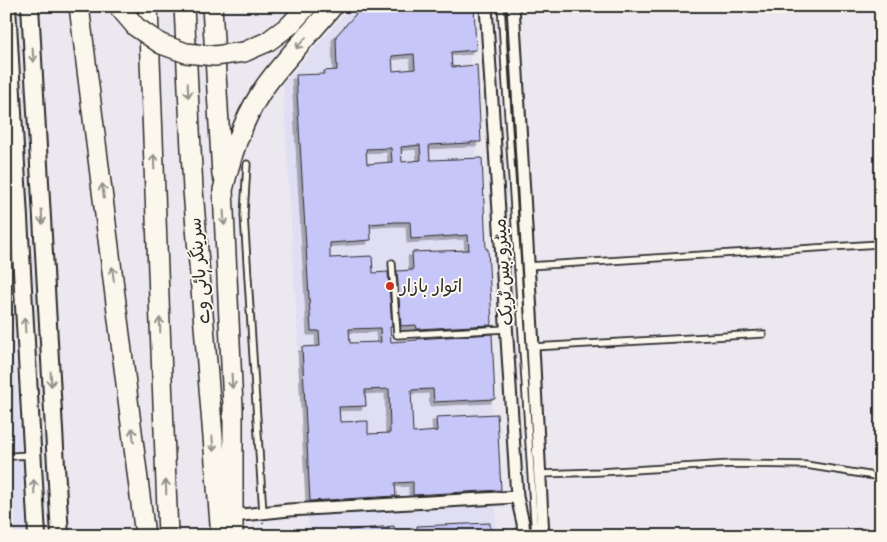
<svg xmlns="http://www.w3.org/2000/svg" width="887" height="542" viewBox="0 0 887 542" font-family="Sriracha,'Playpen Sans Arabic',sans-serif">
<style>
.built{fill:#e0def2}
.building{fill:#c7c6f8;stroke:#2b2b2b;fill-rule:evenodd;filter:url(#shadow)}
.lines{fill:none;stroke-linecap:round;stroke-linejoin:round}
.service-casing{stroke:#2b2b2b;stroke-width:9}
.minor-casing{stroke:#2b2b2b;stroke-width:15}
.secondary-casing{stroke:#2b2b2b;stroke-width:20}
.trunk-casing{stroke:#2b2b2b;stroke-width:22}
.path{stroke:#2b2b2b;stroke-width:2;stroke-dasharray:1 4;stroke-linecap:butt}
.service{stroke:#fbf7ec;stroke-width:5.5}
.minor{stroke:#fbf7ec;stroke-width:11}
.secondary{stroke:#fbf7ec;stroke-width:16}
.trunk{stroke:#fbf7ec;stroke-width:19}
.trunk-bridge-casing{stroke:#2b2b2b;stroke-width:22;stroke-linecap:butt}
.trunk-bridge{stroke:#fbf7ec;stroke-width:19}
.oneway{stroke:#93918c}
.poi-dot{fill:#c8321e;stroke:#fbf7ec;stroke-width:2}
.labels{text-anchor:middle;stroke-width:4;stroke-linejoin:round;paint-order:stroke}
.street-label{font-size:18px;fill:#2b2b2b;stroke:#fbf7ec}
.poi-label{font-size:18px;fill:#2b2b2b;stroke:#fbf7ec;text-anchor:start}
</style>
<defs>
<filter id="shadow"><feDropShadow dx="-4" dy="4" stdDeviation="0" flood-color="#0004"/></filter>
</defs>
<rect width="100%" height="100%" fill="#ebe8f0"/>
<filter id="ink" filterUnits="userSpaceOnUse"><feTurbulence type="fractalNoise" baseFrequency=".02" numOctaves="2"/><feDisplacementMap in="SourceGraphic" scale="10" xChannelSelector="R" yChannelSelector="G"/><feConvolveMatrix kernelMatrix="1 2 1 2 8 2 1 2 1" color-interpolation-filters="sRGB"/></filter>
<g filter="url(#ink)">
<path class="built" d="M352,6H467L497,488L495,536H309L283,84Z
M6,249L24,489L27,536H6Z"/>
<path class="building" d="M363,6H474L476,50L451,52L452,67L477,65L481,142H471V143L429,145L430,160L482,158L486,249H488L492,323H491V325L417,329L416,325L401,326L397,271L413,270L412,252L469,250L468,235L411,239L410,222H396L370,224L371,240L330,243V258L372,256L373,273L388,272L392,327H390L391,342L417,340V339L492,334L495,399L434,402L433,389L411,390L413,433L437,431L436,417L497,414L501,490L413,495V482L395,483L396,496L310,501L302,347L320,346L319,331H311L296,75L324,74V71L337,70L336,36ZM414,54L415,69L393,71L392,56ZM420,145L421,160L402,162L401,147ZM391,148L392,162L367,164L366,149ZM380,328L381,342L350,343L349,329ZM389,389L390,433L368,434V421L340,422L339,407L366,406L365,390Z
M490,523V533L417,535V526Z
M394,526L395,536H349V530Z"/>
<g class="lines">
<g class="service-casing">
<path id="service" d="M501,6L535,536
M247,164L244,215L263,513
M392,263L397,335L506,329
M528,266L879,244
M533,347L763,334
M6,458L13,456L31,455
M540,474L600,472L731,464L806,465L881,477"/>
</g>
<g class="minor-casing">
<path id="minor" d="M486,6L517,497L523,523L524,536
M513,6L533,347L543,536
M233,516L289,510L517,497"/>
</g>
<g class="secondary-casing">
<path id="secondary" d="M7,6L37,536
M30,6L60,536"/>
</g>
<g class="trunk-casing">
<path id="trunk" d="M79,6L145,536
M148,6L168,536
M184,6L193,190L221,536
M212,6L222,175
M244,52L267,42L290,25L307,6
M233,536V407L223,190C231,157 241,124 260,94C269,79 281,66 293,52C306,37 320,22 333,6"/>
</g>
<path class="path" d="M263,523L264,536"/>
<use href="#service" class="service"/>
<use href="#minor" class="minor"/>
<use href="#secondary" class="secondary"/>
<use href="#trunk" class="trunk"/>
<g class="trunk-bridge-casing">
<path id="trunk-bridge" d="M119,7L136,27L161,44L186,53L215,56L244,52"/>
</g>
<use href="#trunk-bridge" class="trunk-bridge"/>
</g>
<defs><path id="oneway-shaft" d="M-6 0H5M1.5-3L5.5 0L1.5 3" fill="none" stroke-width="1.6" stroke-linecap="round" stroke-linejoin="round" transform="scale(1.25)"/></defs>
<g class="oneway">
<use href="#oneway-shaft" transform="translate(301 43) rotate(131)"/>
<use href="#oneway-shaft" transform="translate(33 55) rotate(87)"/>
<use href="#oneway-shaft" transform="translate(188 90) rotate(87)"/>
<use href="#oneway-shaft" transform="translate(154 162) rotate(-92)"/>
<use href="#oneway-shaft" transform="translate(103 191) rotate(-97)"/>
<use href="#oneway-shaft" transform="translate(42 217) rotate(87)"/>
<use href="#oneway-shaft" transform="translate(224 218) rotate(87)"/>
<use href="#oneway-shaft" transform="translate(113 274) rotate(-97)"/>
<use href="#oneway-shaft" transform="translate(25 325) rotate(-93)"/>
<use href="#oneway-shaft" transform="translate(160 325) rotate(-92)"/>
<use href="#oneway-shaft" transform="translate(51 379) rotate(87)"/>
<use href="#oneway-shaft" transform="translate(232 381) rotate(87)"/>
<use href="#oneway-shaft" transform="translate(133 435) rotate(-97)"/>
<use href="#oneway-shaft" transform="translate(213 444) rotate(85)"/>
<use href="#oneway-shaft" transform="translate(34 487) rotate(-93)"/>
<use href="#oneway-shaft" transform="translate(166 487) rotate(-92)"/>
</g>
</g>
<circle class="poi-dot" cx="390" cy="286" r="5"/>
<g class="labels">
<g class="street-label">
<text transform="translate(199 271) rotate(-95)" y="6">سرینگر ہائی وے</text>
<text transform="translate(503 272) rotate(-94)" y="6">میٹرو بس ٹریک</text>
</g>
<g class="poi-label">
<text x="400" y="292">اتوار بازار</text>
</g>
</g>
<rect width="887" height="542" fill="none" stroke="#fbf7ec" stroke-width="25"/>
<rect x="12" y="12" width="862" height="517" fill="none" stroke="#2b2b2b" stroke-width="2" filter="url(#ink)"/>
</svg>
